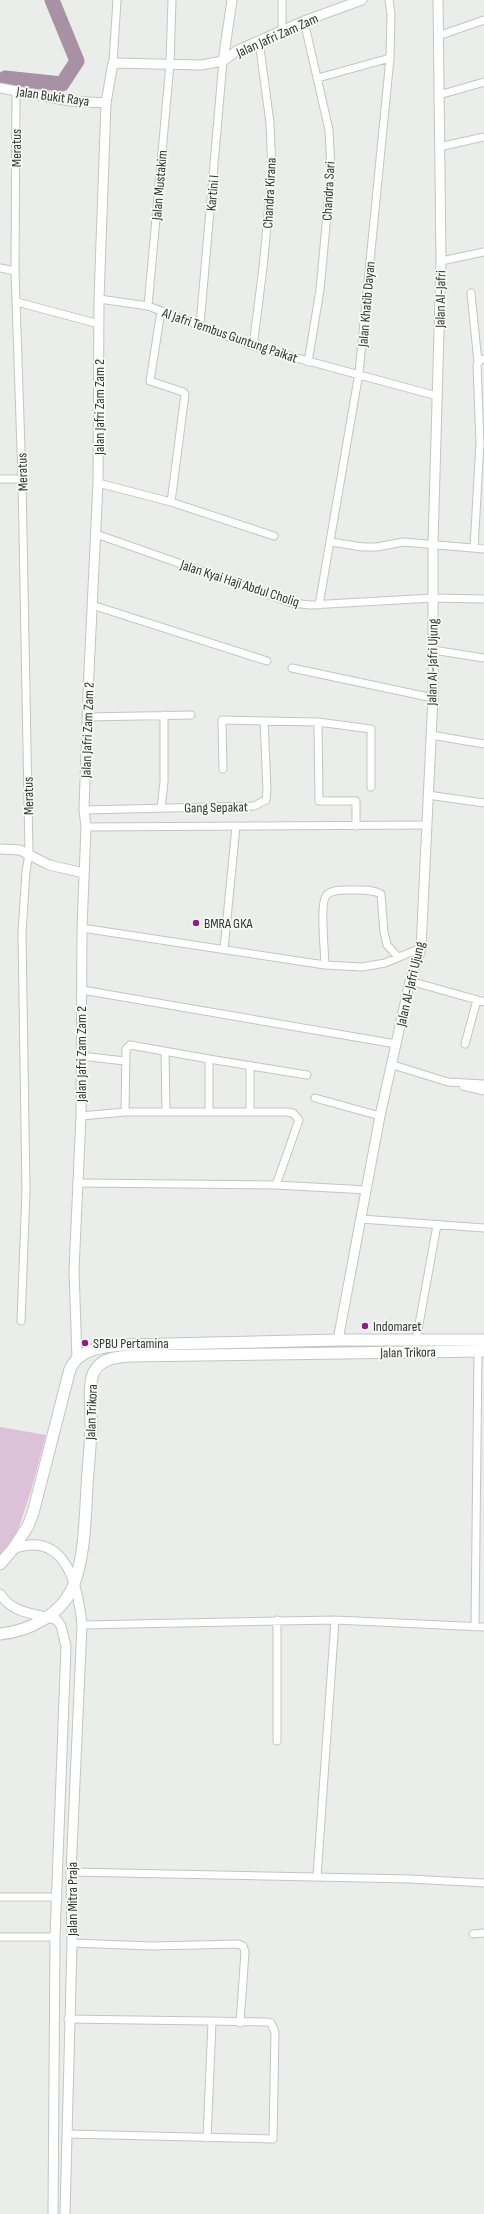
<svg xmlns="http://www.w3.org/2000/svg" width="484" height="2214" viewBox="0 0 484 2214" font-family="'Sofia Sans Condensed',sans-serif">
<style>
.green{fill:#dcc2d8}
.lines{fill:none;stroke-linecap:round;stroke-linejoin:round}
.river{stroke:#a890a5;stroke-width:15}
.minor-casing{stroke:#c2c6c3;stroke-width:9}
.tertiary-casing{stroke:#c2c6c3;stroke-width:11}
.primary-casing{stroke:#c2c6c3;stroke-width:13}
.minor{stroke:#fff;stroke-width:7}
.tertiary{stroke:#fff;stroke-width:9}
.primary{stroke:#fff;stroke-width:11}
.poi-dot{fill:#8a1f84;stroke:#f7fbf7;stroke-width:1.5}
.labels{text-anchor:middle;stroke-width:3.5;stroke-linejoin:round;paint-order:stroke}
.street-label{font-size:14px;fill:#333433;stroke:#f7fbf7}
.poi-label{font-size:14px;fill:#333433;stroke:#f7fbf7;text-anchor:start}
</style>
<rect width="100%" height="100%" fill="#eaedea"/>
<path class="green" d="M0,1427L46,1435L31,1491L14,1542L0,1560Z"/>
<g class="lines">
<path class="river" d="M5,78L62,84L77,61L52,0"/>
<g class="minor-casing">
<path id="minor" d="M304,21L329,130L331,171L320,290L308,362
M282,31V0
M438,36L484,20
M113,63L117,0
M318,78L390,58
M16,91L15,271L22,479L29,854L26,871L22,933L26,1191L21,1321
M439,95L484,82
M439,147L484,137
M441,261L484,252
M0,268L15,271
M471,293L478,362
M99,299L148,306L253,346L437,396
M17,302L99,324
M148,306L170,64L172,0
M161,311L150,381L183,392L185,394L171,502
M200,325L223,61
M253,346L263,268L272,172L270,123L259,41
M0,479H22
M98,483L171,502L274,536
M96,534L292,603L310,605L433,598L484,599
M331,542L363,547H377L403,542L484,549
M474,548L480,443L477,365L480,360L484,359
M92,605L267,661
M319,605L359,373L390,58L391,14L389,0
M433,650L484,658
M292,668L433,698
M87,717L191,715
M318,722L319,801H356V826
M431,735L484,744
M223,769L222,720L318,722L371,729V787
M428,795L484,803
M161,808L164,782V715
M84,810L254,806L266,800L267,790L264,721
M86,827L426,825
M82,928L325,965L362,967L385,963L421,948
M224,949L236,826
M325,965C325,953 319,901 327,895C332,889 344,890 351,890C361,890 372,889 381,894L384,932L387,945L398,957
M410,981L484,1002
M82,990L396,1044
M465,1044L477,1000
M165,1052L166,1112
M81,1056L125,1061
M393,1065L448,1082L484,1084
M463,1086L484,1091
M315,1098L380,1116
M209,1112H125L126,1049L130,1045L209,1059
M250,1112V1065
M81,1116L125,1112
M77,1183L276,1185L367,1190
M276,1185L299,1120L293,1113L287,1112H209V1059L307,1075
M361,1219L484,1228
M416,1341L437,1225
M277,1620V1741
M82,1625L335,1620L484,1627
M475,1627L478,1351
M71,1872L410,1879L484,1883
M317,1877L335,1620
M0,1897H58
M473,1934L484,1933
M0,1937H55
M72,1943L152,1946L238,1944L243,1946L245,1952L240,2023
M67,2134L273,2139L275,2032L271,2023L267,2022L68,2019
M207,2138L212,2022"/>
</g>
<g class="tertiary-casing">
<path id="tertiary" d="M223,61L232,0
M0,88L70,101L106,103
M0,849L20,850L49,865L84,873
M338,1340L380,1116L410,981L421,948L433,698V544L441,261L438,0
M77,1358L74,1270L81,1116L82,928L86,827L84,810L88,693L98,483L99,299L106,103L112,68L113,63L201,65L223,61L238,50L304,21L362,0
M13,1549C66,1529 78,1586 82,1625L71,1872L72,1943L65,2214
M0,1594C14,1615 36,1613 57,1620L61,1626L66,1646L55,1937L53,2214"/>
</g>
<g class="primary-casing">
<path id="primary" d="M0,1564L13,1549L28,1526L33,1513L70,1369C80,1348 103,1347 123,1345L338,1340H484
M0,1634C30,1631 63,1614 74,1584C85,1554 85,1519 87,1487C88,1466 91,1445 91,1423C91,1411 88,1382 94,1372C101,1358 117,1357 131,1356L484,1351"/>
</g>
<use href="#minor" class="minor"/>
<use href="#tertiary" class="tertiary"/>
<use href="#primary" class="primary"/>
</g>
<g class="poi-dot">
<circle cx="196" cy="923" r="4"/>
<circle cx="365" cy="1326" r="4"/>
<circle cx="85" cy="1343" r="4"/>
</g>
<g class="labels">
<g class="street-label">
<text transform="translate(277 35) rotate(-24)" y="5">Jalan Jafri Zam Zam</text>
<text transform="translate(53 96) rotate(8)" y="5">Jalan Bukit Raya</text>
<text transform="translate(16 148) rotate(-90)" y="5">Meratus</text>
<text transform="translate(159 185) rotate(-85)" y="5">Jalan Mustakim</text>
<text transform="translate(328 191) rotate(-87)" y="5">Chandra Sari</text>
<text transform="translate(212 193) rotate(-85)" y="5">Kartini I</text>
<text transform="translate(269 193) rotate(-87)" y="5">Chandra Kirana</text>
<text transform="translate(440 299) rotate(-89)" y="5">Jalan Al-Jafri</text>
<text transform="translate(366 304) rotate(-85)" y="5">Jalan Khatib Dayan</text>
<text transform="translate(230 335) rotate(19)" y="5">Al Jafri Tembus Guntung Paikat</text>
<text transform="translate(99 407) rotate(-90)" y="5">Jalan Jafri Zam Zam 2</text>
<text transform="translate(22 472) rotate(-92)" y="5">Meratus</text>
<text transform="translate(240 583) rotate(18)" y="5">Jalan Kyai Haji Abdul Choliq</text>
<text transform="translate(432 662) rotate(-89)" y="5">Jalan Al-Jafri Ujung</text>
<text transform="translate(87 730) rotate(-88)" y="5">Jalan Jafri Zam Zam 2</text>
<text transform="translate(28 796) rotate(-91)" y="5">Meratus</text>
<text transform="translate(216 807) rotate(-1)" y="5">Gang Sepakat</text>
<text transform="translate(410 984) rotate(-77)" y="5">Jalan Al-Jafri Ujung</text>
<text transform="translate(81 1054) rotate(-90)" y="5">Jalan Jafri Zam Zam 2</text>
<text transform="translate(408 1352) rotate(-1)" y="5">Jalan Trikora</text>
<text transform="translate(91 1412) rotate(-88)" y="5">Jalan Trikora</text>
<text transform="translate(72 1899) rotate(-90)" y="5">Jalan Mitra Praja</text>
</g>
<g class="poi-label">
<text x="204" y="928">BMRA GKA</text>
<text x="373" y="1331">Indomaret</text>
<text x="93" y="1348">SPBU Pertamina</text>
</g>
</g>
</svg>
